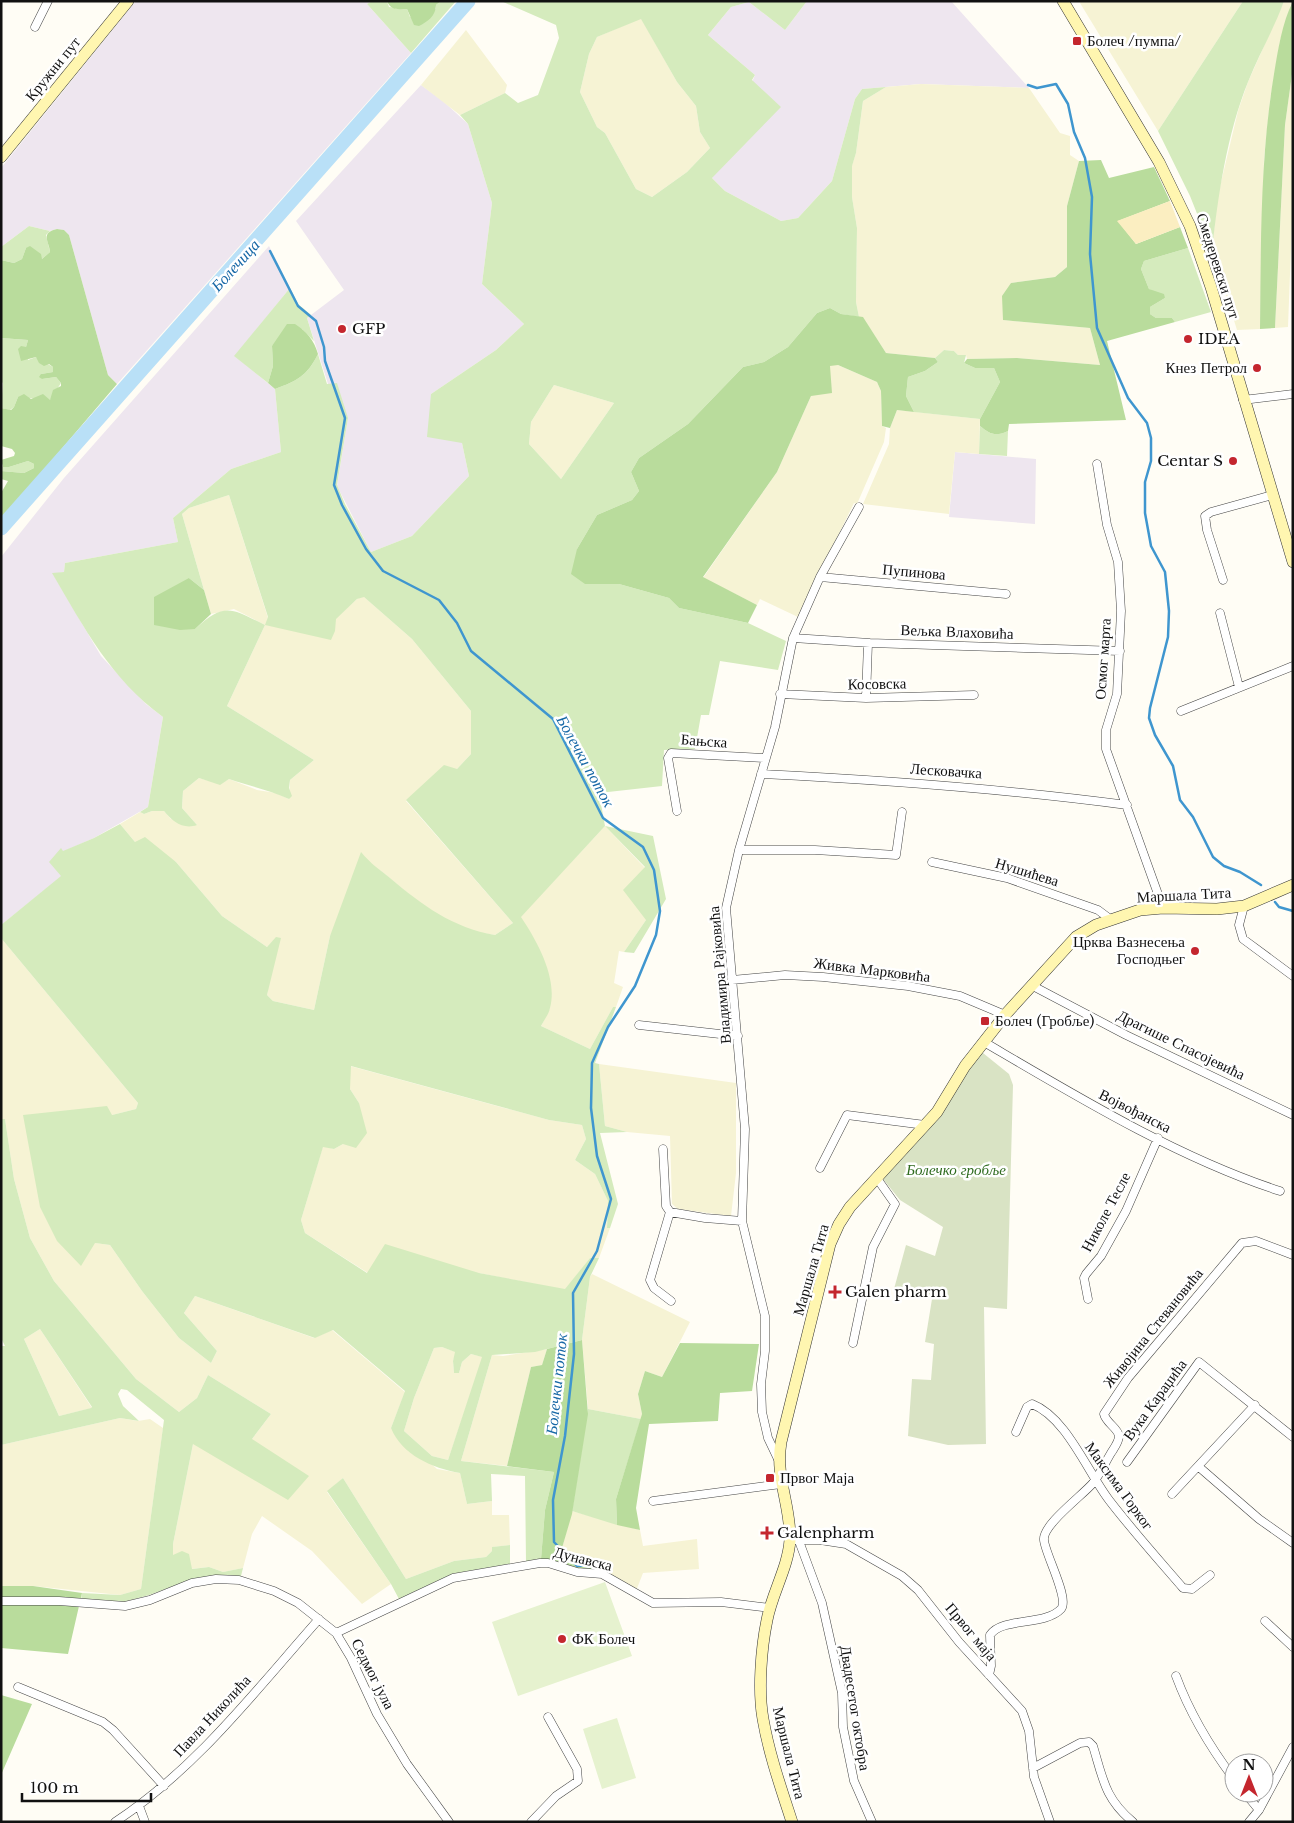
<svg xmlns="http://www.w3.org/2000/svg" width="1294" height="1823" viewBox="0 0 1294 1823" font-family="'Libre Baskerville',serif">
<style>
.industrial{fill:#eee6ef}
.farmland{fill:#f6f3d4}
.green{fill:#d5ebbd;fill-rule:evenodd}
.forest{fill:#b9dc9c}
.sand{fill:#fbeec1}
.cemetery{fill:#d9e3c4}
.pitch{fill:#e6f2cf}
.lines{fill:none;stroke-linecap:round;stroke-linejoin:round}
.stream{stroke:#3f96cf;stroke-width:2.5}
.river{stroke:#b9e0f7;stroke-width:15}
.street-casing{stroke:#444;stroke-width:9}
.secondary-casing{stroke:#333;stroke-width:12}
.street{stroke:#fff;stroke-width:8}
.secondary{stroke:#fff6b0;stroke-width:11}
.poi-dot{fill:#c4262e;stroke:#fff;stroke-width:2}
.labels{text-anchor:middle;stroke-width:5;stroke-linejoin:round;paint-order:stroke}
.poi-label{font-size:15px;fill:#111;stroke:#fff;text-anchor:start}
.street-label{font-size:15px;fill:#111;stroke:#fff}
.park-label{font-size:15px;font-style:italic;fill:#2f6b1f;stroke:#fff}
.water-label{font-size:16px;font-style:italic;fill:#1768a6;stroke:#fff}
</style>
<rect width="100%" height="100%" fill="#fffdf5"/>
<path class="industrial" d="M136,1H372L367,4L411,53L117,384L108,375L69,235L64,230L57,229L50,231L29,226L1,247V168Z
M807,1H951L1029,88L921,84L862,89L855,99L832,181L798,218L781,221L725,191L712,178L755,75L708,35L731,7L749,2L785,30Z
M421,85L443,101L468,124L492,203L482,284L524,324L496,350L431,394L462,443L469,476L412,536L371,552L337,486L348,418L328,384L307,318L344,290L296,221Z
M269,246L290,288L235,356L275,389L281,452L231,469L173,518L178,542L65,563L64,572L53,574L101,656L146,704L163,717L148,807L94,838L62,852L61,849L62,876L1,925V557L64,478Z
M955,452L1036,459L1035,524L949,517Z"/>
<path class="farmland" d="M1081,1H1243L1158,131L1080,3Z
M1284,1H1292L1280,41L1270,101L1264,159L1260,329L1237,330L1212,251L1217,199L1238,111L1248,82Z
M641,18L677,82L696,106L700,132L710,148L687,172L652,197L636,189L605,133L597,127L580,92L589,54L597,37Z
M466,30L507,85L505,93L460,115L421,85Z
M1293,67V195L1288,327L1275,328L1285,125Z
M921,84L1029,88L1060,133L1070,136V155L1079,161L1067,206V267L1055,277L1011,283L1003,320L1090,328L1100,365L1017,358L967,359L966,355H958L954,351L944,350L935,358L886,353L863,318L859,317L856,302L857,228L852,197V165L856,153L863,101L886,87Z
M830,365H838L877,382L881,391L882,426L886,428L884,442L857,504L854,503L798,617L760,599L757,605L703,578L777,472L811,396Z
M554,385L614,403L561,479L529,444L531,422Z
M897,410L980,419L979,454L955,452L949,514L863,504L889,444L890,428Z
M229,495L268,618L266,625L335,631V619L357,599L363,596L412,639L471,711V754L457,769L406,801L513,923L495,935L475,932L450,922L422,905L381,871L373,867L330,936L314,1010L273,1001L267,995L276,938L267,947L222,916L176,862L135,842L120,824L140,812L144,814L152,811H164L171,819L197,825L182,808L183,791L199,778L220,784L229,779L257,790L276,793L289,799L290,780L314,760L227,706L265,625L234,609L211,614L182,514L189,508Z
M605,826L645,868L646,920L624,952L619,951L614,983L623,987L616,1007H613L590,1049L541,1026L550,1008L520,917Z
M1,938L138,1103L136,1109L112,1115L95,1243L110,1245L142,1291L179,1338L211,1363L217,1351L184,1313L195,1296L314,1338L332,1330L405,1392L391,1428L437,1469L460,1473L467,1504L492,1501V1515H509L510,1545L493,1547L492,1551L486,1557L454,1561L406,1579L343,1478L327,1492L391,1584L362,1604L312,1551L262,1516L252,1534L243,1568L223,1572L209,1567L191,1569L173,1556V1544L193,1444L252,1439L271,1414L208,1375L197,1398L179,1412L136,1379L54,1281L30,1238L14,1179L5,1119H1Z
M599,1064L736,1083V1173L731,1216L678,1209L672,1204L670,1136L627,1132L605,1126Z
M350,1066L549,1120L582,1125L586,1139L575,1160L595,1174L608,1201L607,1228H610L599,1258H590L565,1290L479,1273H368L305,1233L301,1220L323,1146L334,1149L343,1144L359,1103L350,1089Z
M592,1274L690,1322L662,1377L645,1371L638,1394L642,1414L641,1419L588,1409L582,1340L590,1277Z
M40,1329L92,1408L59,1416L24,1339Z
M442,1347L456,1352L453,1361L454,1373H459L462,1362L471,1354L483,1357L448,1460L432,1456L404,1431L414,1398L434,1348Z
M547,1349L542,1365L531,1367L507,1466L461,1461L492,1355L503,1356Z
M120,1418L138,1421L150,1419L163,1428L141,1589L120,1595L33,1586H1V1445Z
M572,1511L640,1530L643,1546L697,1539L699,1569L643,1573L636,1591L562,1548Z"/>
<path class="green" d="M372,1H387L389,7L407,9L410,17L436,9V5L441,1H456L411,53L367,4Z
M501,1H807L785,30L749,2L731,7L708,35L755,75L752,80L781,107L712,178L725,191L781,221L798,218L832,181L855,99L862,89L886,87L863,101L856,153L852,166V197L857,228L856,302L859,317L841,314L830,308L817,313L788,347L764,362L743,367L688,424L639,458L631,472L639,491L632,500L597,515L577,549L585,584H619L669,598L679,608L748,623L786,641L778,670L720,661L709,715H701L695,749L664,750L662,786L599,793L605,826L653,836L666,899L634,953L624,952L646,920L623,890L645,867L605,826L521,917C537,941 558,978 550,1008C549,1014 544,1020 541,1026L590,1049L613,1007H616L595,1063L599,1064L605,1126L627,1132L600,1133L618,1204L610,1228H607L608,1201L595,1174L575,1160L586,1139L582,1125L549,1120L351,1066L350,1089L359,1103L367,1133L356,1148L343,1144L334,1149L323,1147L301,1220L305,1233L367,1273L385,1244L479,1273L565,1289L590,1258H599L590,1277L582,1340L535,1352L492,1355L461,1461L554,1472L545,1510L541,1559L526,1562L525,1476L491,1474L492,1501L467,1504L460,1473C432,1468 402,1455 391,1428L405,1391L333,1330L315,1338L195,1296L184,1313L217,1351L211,1363L179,1338L142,1291L110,1245L95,1243L81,1266L57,1241L40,1207L23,1115L107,1106L112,1115L136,1109L138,1103L1,938V925L61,876L49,862L61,848L63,851L94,838L120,824L135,842L145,837L176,862L222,916L267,947L276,937L281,938L267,995L273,1001L314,1010L330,936L361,852C371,864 379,869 390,878C422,905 453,928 495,935L513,923L406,800L444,765L457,769L471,754V711L412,639L364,597L357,599L336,619L335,631L331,640L265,625L227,706L314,760L290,780L289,788L292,796L289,799C270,790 249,786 229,779L220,785L199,778L183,791L182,808L197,825C183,830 172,821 164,811H152L144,814L140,812L148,807L163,717C110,678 85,629 52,573L64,572L65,563L178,542L173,518L231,469L281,452L275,389C297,381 307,376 318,354L327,384L337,383L348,418L337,485L345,504L371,552L412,536L469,476L462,443L427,437L431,394L496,350L524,324L482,284L492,203L468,124L460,115L505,93L518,103L538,95L559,38L556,25ZM641,19L677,82L696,106L700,132L710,148L687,172L652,197L636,189L605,133L597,127L580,92L589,54L597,37ZM554,385L614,403L561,479L529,444L531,422ZM229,495L268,617L265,625C232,609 225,601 195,629L189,578L204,590L182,514L189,508ZM442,1347L455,1352L453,1361L454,1373H459L462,1362L471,1354L482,1357L448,1460L432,1456L404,1431L414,1398L434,1348Z
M1243,1H1284C1274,29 1259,54 1248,82C1227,134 1218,195 1212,251L1190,196L1158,131Z
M29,226L50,231L46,235L50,252L42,259L26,248L22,259L14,263L1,260V247Z
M1188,248L1211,312L1175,322L1172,318H1156L1150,314V307L1165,298L1149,289L1141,269L1144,261Z
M290,288L298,304L311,315L307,318L314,341L302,329L272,346L273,366L268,383L234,356Z
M1,338L28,340L26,347L28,360L36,357L53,367V372L41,374L42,379L56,377L61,383L50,400L18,397L14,407L10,410L1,408L3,382L1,385Z
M944,350L954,351L958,355H966L964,363L975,368H994L1000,382L980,419L914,412L906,396L908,377L925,371L938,362L935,358Z
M980,426C990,434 995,437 1008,431L1007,456L979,454Z
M28,461L34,464V468L24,473L1,471V464L3,467H9Z
M1,1119H5L14,1179L30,1238L54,1281L136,1379L179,1412L197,1398L208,1375L271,1414L252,1439L309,1476L288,1500L193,1444L173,1544V1555L182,1551L189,1554L192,1569L209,1567L223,1572L243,1568L241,1576H218L193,1579L149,1595L124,1602L81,1600L82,1593L120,1595L141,1589L164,1420L127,1390L121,1389L118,1394L123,1406L139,1421L120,1418L1,1445V1346H5L1,1338ZM40,1329L92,1407L91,1408L59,1416L24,1339Z
M588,1409L641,1419L616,1499L617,1525L572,1511Z
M343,1478L406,1579L454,1561L486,1557L492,1551V1547L510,1545V1564L452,1574L399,1599L391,1584L327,1491Z"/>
<path class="forest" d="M387,1H441L436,5C436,16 427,22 419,26L414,25L407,9C398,9 391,11 387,1Z
M1293,1V67L1285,125L1275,328L1260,329C1261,244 1260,158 1274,74C1278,50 1282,23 1293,1Z
M1101,160L1109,178L1154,167L1170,201L1118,221L1136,244L1180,227L1188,248L1144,261L1141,269L1149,289L1164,294L1165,298L1150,307V314L1156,318H1172L1175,322L1107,341L1126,420L1009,424L1008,431C995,437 990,434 980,426V419L1000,382L994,368H975L964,363L967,359L1017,358L1100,365L1090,328L1003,320L1002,296L1011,283L1055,277L1067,267V206L1079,161Z
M57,229L64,230L69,235L108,375L117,384L1,520V493L8,481L1,479V471L24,473L34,468V464L28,461L9,467H3L1,460L14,456L15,453L12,449L1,446V408L11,410L14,407L18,397L24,394L31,399L43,394L50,400L53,390L61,386V383L56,377L42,379L39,377L41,374L53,372V367L49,364L44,366L39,363L36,357L21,361L18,349L21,346L26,347L28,340L1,338V260L14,263L22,259L26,248L30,246L41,254L42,259L50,252C49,241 40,233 57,229Z
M830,308L841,314L863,317L886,353L935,358L938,362L925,371L908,377L906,396L914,412L897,410L890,428L882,426L881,391L877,382L838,365L830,366L832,393L811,396L777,472L703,577L757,605L748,623L679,608L669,598L619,584H585L571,574L577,549L597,515L632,500L639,491L631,472L639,458L688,424L743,367L764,362L788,347L817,313Z
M287,324H295C307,332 314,340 318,354C307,376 297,381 275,389L268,383L273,366L272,346Z
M189,578L204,590L211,614L195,629L180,630L154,625V597Z
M582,1340L588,1414L572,1514L562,1548L604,1568L602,1573L572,1569L554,1561L541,1559L545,1510L554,1472L507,1466L531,1367L542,1365L547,1349Z
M680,1343L759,1344L752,1391L720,1393L718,1421L649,1424L636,1508L640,1530L617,1525L616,1499L642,1414L638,1394L645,1371L662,1377Z
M1,1586H33L82,1593L68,1654L1,1648Z
M1,1695L32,1704L1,1775Z"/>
<path class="sand" d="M1170,201L1180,227L1136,244L1117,221Z"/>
<path class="cemetery" d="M978,1049L1009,1074L1013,1085L1007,1309L984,1307L986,1444L948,1445L908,1436L912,1379L931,1380L934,1344L925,1342L932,1299L894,1289L906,1245L935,1256L943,1227L900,1200L879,1174L937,1112Z"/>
<path class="pitch" d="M605,1582L632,1656L518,1696L492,1622Z
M617,1718L636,1778L602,1789L583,1729Z"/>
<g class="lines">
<path class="stream" d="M1028,85L1037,88L1056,84L1068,104L1074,132L1085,158L1092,197L1090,254L1097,328L1128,398L1147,423L1151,438V461L1145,482V513L1151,546L1165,572L1169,611L1168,637L1150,708L1149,718L1155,735L1173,766L1180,800L1193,817L1213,857L1224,866L1240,872L1261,885
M270,251L298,306L316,321L324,347L325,361L345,418L334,485L342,505L366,549L383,571L439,600L457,623L471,651L553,719L603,818L643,847L654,870L660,911L656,935L635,986L608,1027L592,1063L591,1108L597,1156L611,1199L597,1251L573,1293L574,1354L565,1436L553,1500L554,1542L577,1566L587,1565
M1275,902L1279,907L1293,911"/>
<path class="river" d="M1,528L468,1"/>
<g class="street-casing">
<path id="street" d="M35,27L48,1
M1243,400L1293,394
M1097,464L1107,525L1118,562L1121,611L1117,694L1106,730V749L1163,908
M820,577L1006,594
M1223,580L1207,530L1205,516L1211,512L1272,495
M1220,613L1239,687
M793,638L870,643L1120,651
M780,694L866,698L974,695
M866,698L868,643
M1181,711L1293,666
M761,774C884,780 1006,789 1127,805
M677,811L668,758L671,753L765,758
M739,850H815L896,855L902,812
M932,862L1007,878L1098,910L1110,919
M1244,906L1239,925L1243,939L1293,976
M732,980L785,975L823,977L908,986L960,996L1005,1015
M1031,985L1126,1035L1293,1115
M639,1025L738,1036
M984,1042C1076,1096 1178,1158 1280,1191
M663,1149L666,1206L670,1212
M820,1168L847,1115L925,1125
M1088,1299L1084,1278L1086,1274L1101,1256L1126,1211L1158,1138
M671,1301L654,1288L650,1280L670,1212L705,1218L742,1221
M853,1343L873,1247L895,1204L876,1177
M1016,1432L1027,1407L1032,1404C1066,1417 1087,1471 1109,1500C1132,1530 1158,1559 1183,1588L1192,1589L1210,1575
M778,1459L768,1438L762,1412L761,1384L765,1351V1316L742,1221L745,1129L726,908L739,850L775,727L793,638L820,577L859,507
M1127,1462L1199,1362L1293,1437
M1199,1467L1259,1519L1293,1543
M1172,1494L1255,1405
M653,1501L781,1484
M790,1540H820L846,1544L902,1576L918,1590L959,1642L1022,1711L1029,1731L1034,1777L1050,1822
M799,1541L822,1603L842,1693L843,1727L854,1781L872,1822
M1,1601H59L125,1606L150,1600L192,1583L216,1579L239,1580L274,1591L298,1603L336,1633L351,1658L377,1714L407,1764L449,1822
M1265,1621L1293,1647
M336,1633L453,1578L540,1563H548L577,1572L602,1574L653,1603L721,1602L770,1608
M989,1675L991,1666L990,1635C1002,1617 1045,1626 1061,1609C1070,1599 1045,1554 1044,1540C1042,1525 1083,1495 1093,1483C1100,1474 1105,1463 1111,1453C1114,1448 1119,1442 1119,1436C1118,1428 1106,1423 1104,1414L1128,1378L1242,1243L1256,1241L1293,1255
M1176,1676C1190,1714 1210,1747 1234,1779
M18,1687L103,1722L113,1730L164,1786
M1033,1768L1080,1743L1089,1742L1093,1746C1103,1779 1105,1799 1133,1822
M1245,1793L1259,1810
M139,1806L145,1822
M115,1822C196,1769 256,1690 319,1619
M531,1822L556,1796L578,1781L577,1769L548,1717
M1249,1822L1259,1810L1293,1747"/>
</g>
<g class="secondary-casing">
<path id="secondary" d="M1063,1L1159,162L1190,226L1211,287L1293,562
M1,157L128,1
M792,1822C781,1788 769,1754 763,1719C758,1691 761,1649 767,1620C772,1593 788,1568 790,1540C791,1506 775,1478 781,1442L830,1244L839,1224L850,1207L937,1112L965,1066L1005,1015L1076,937L1096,925L1140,910L1163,908L1217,909L1244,906L1293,885"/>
</g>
<use href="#street" class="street"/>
<use href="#secondary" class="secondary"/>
</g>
<g class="poi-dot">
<rect x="1072" y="36" width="10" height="10" rx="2.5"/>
<circle cx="342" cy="329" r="5"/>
<circle cx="1188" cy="339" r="5"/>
<circle cx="1257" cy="368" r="5"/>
<circle cx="1233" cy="461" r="5"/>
<circle cx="1195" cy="951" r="5"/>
<rect x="980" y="1016" width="10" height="10" rx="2.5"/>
<path d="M832.5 1284.5h5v5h5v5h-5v5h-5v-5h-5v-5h5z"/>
<rect x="765" y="1473" width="10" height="10" rx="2.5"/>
<path d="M764.5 1525.5h5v5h5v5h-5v5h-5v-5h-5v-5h5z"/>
<circle cx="562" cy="1639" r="5"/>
</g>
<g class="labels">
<g class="poi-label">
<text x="1087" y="46">Болеч /пумпа/</text>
<text x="352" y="334">GFP</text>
<text x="1198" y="344">IDEA</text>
<text x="1247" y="373" text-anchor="end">Кнез Петрол</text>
<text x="1223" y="466" text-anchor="end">Centar S</text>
<text x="1185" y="947" text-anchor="end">Црква Вазнесења<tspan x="1185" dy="17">Господњег</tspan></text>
<text x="995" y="1026">Болеч (Гробље)</text>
<text x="845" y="1297">Galen pharm</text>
<text x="780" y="1483">Првог Маја</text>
<text x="777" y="1538">Galenpharm</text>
<text x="572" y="1644">ФК Болеч</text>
</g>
<g class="street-label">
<text transform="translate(53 69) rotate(-51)" y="5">Кружни пут</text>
<text transform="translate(1218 266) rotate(72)" y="5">Смедеревски пут</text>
<text transform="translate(914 572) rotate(5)" y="5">Пупинова</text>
<text transform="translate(957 632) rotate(2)" y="5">Вељка Влаховића</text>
<text transform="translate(1103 659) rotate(-86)" y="5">Осмог марта</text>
<text transform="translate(877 684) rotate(-1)" y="5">Косовска</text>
<text transform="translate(704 741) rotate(4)" y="5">Бањска</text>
<text transform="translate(946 771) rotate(4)" y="5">Лесковачка</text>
<text transform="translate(1027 872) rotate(17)" y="5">Нушићева</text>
<text transform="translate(1184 895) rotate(-3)" y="5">Маршала Тита</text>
<text transform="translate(872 970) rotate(7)" y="5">Живка Марковића</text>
<text transform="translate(720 975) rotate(-95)" y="5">Владимира Рајковића</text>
<text transform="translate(1181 1045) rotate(26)" y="5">Драгише Спасојевића</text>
<text transform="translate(1135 1111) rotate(27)" y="5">Војвођанска</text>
<text transform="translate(1106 1212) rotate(-62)" y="5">Николе Тесле</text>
<text transform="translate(811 1270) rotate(-74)" y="5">Маршала Тита</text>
<text transform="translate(1153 1328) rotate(-51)" y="5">Живојина Стевановића</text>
<text transform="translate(1155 1400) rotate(-54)" y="5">Вука Караџића</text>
<text transform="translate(1119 1486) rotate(54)" y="5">Максима Горког</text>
<text transform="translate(583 1559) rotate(14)" y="5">Дунавска</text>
<text transform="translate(971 1632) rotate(50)" y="5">Првог маја</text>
<text transform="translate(373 1674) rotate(63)" y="5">Седмог јула</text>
<text transform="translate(855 1708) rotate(81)" y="5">Двадесетог октобра</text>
<text transform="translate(212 1716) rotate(-47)" y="5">Павла Николића</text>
<text transform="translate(789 1753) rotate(76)" y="5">Маршала Тита</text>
</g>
<g class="park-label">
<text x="956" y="1175">Болечко гробље</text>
</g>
<g class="water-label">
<text transform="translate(235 265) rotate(-48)" y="6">Болечица</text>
<text transform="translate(586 761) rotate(61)" y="6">Болечки поток</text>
<text transform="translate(556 1384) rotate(-84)" y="6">Болечки поток</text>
</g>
</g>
<rect width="1294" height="1823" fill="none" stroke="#111111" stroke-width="5"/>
<g transform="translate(1249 1778)"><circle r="24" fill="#ffffff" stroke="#a0a0a0"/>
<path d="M0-4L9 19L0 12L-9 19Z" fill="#c4262e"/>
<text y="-8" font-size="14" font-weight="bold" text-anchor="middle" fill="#111111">N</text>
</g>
<path d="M22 1793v8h129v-8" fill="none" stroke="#111111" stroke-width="2.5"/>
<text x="30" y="1793" font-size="15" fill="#111111" stroke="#ffffff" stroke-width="4" paint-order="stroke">100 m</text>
</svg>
